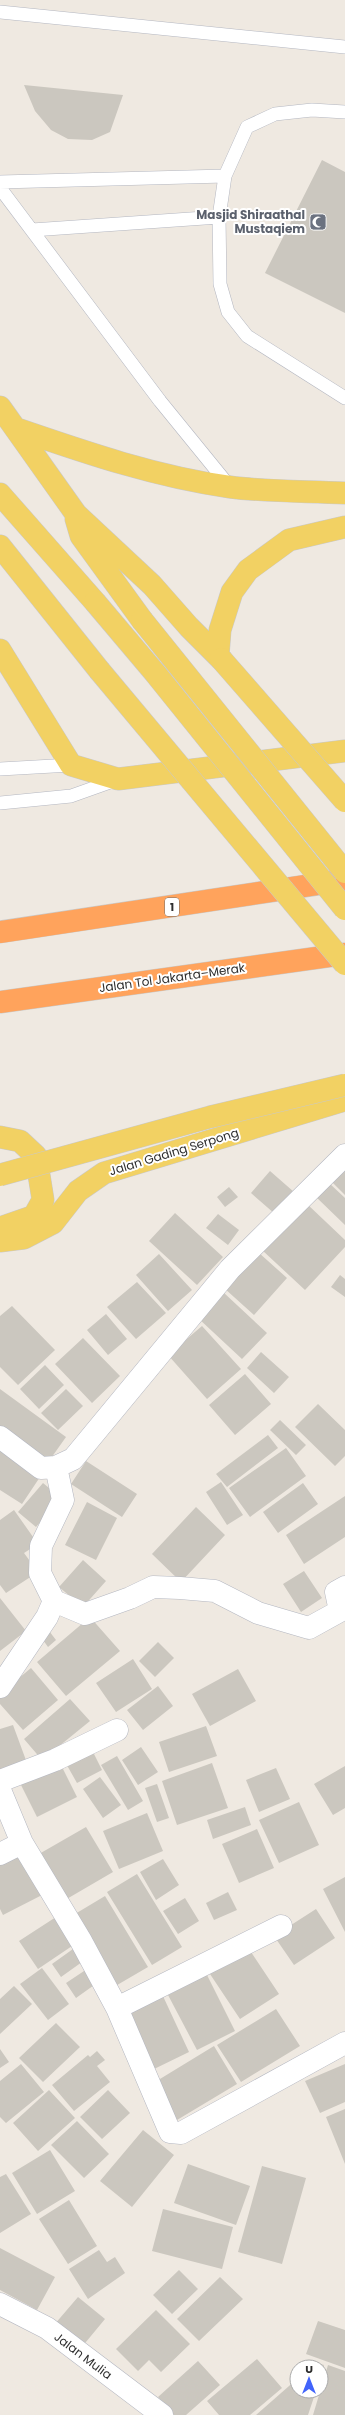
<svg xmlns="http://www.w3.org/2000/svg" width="345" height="2415" viewBox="0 0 345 2415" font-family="Poppins,sans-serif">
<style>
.building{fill:#cbc7bf}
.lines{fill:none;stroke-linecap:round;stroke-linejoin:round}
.lane-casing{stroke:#b4b7c1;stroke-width:14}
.street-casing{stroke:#b4b7c1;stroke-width:23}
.primary-casing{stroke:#c9c9c9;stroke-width:23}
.highway-casing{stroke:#c9c9c9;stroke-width:23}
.lane{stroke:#fff;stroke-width:13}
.street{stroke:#fff;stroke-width:22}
.primary{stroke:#f2d163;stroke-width:22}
.highway{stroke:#ffa35c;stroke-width:22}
.primary-bridge-casing{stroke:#c9c9c9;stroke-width:23;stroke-linecap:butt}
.primary-bridge{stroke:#f2d163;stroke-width:22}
.labels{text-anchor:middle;stroke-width:4;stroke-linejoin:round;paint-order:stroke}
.shield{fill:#fff;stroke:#6d6d6d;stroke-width:1}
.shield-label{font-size:11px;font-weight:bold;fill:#2e2e2e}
.worship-label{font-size:12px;font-weight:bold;fill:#5b616d;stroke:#fff;text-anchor:end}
.street-label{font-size:12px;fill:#2e2e2e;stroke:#fff}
</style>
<rect width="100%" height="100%" fill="#efe9e1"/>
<path class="building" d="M24,85L123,95L110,132L92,140L68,139L51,130L35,111Z
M322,160L345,172V313L265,273Z
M345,1167V1195L331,1181Z
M270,1171L294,1192L275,1214L251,1193Z
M328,1182L345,1198V1225L315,1196Z
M229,1187L238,1197L225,1207L217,1197Z
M306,1203L345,1240V1247L305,1290L262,1250Z
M175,1213L223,1257L197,1285L149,1241Z
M218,1214L239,1230L228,1245L206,1228Z
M258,1252L287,1278L254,1315L224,1288Z
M159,1254L192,1290L168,1311L136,1275Z
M340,1275L345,1279V1297L331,1287Z
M137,1282L166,1313L136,1339L107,1307Z
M223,1292L267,1333L242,1359L198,1318Z
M12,1306L55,1350L18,1385L0,1367V1316Z
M106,1314L127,1339L108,1355L87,1330Z
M202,1326L241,1369L207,1399L168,1355Z
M83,1338L120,1376L92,1403L55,1364Z
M261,1352L289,1377L274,1393L247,1368Z
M45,1365L64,1385L39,1409L20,1389Z
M245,1374L271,1404L235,1435L209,1405Z
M0,1389L66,1437L44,1468L0,1436Z
M66,1389L83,1406L58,1430L41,1413Z
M318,1404L345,1430V1456L335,1466L295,1427Z
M280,1420L306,1445L296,1455L270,1430Z
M268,1435L278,1448L227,1487L216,1474Z
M286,1448L306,1476L250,1517L229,1488Z
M0,1451L40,1477L22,1504L0,1490Z
M86,1461L137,1494L122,1517L71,1484Z
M221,1482L243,1515L227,1525L206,1492Z
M43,1483L61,1498L36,1527L18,1512Z
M303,1483L318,1504L278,1533L263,1512Z
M345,1496V1537L304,1564L286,1535Z
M87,1502L117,1518L96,1560L65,1545Z
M196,1507L225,1535L181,1582L152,1554Z
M14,1510L38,1544L24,1553L38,1572L6,1593L0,1585V1520Z
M83,1560L106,1581L83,1607L59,1587Z
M304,1571L322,1598L301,1612L283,1584Z
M0,1598L26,1631L0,1651Z
M90,1617L120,1651L66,1696L37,1662Z
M46,1627L56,1640L48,1647L38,1633Z
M158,1642L174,1658L155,1677L139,1661Z
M133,1659L152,1689L116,1712L96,1683Z
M31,1668L58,1700L23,1730L0,1704V1694Z
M238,1669L256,1701L210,1726L192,1694Z
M158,1686L173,1706L143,1730L127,1710Z
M70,1699L90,1721L42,1760L24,1739Z
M13,1725L27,1763L0,1774V1729Z
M206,1726L217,1756L169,1772L159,1742Z
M90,1746L102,1770L77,1783L64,1760Z
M141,1747L158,1772L138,1785L122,1760Z
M117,1756L143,1801L128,1810L101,1765Z
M59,1761L77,1797L37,1817L19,1781Z
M212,1763L228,1808L177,1825L162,1781Z
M345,1766V1808L333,1815L314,1784Z
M276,1768L290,1799L259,1812L246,1780Z
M100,1777L121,1805L103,1818L83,1789Z
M157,1784L169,1818L157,1822L145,1788Z
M299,1802L319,1845L279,1863L259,1820Z
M245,1807L251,1825L213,1839L207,1820Z
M147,1813L163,1851L119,1869L103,1831Z
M86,1827L113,1872L65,1900L39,1854Z
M257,1829L274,1868L239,1883L222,1844Z
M22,1852L44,1894L3,1915L0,1909V1863Z
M163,1859L179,1885L156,1900L140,1872Z
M137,1874L182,1947L152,1965L107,1892Z
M345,1877V1932L323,1889Z
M228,1892L237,1910L214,1920L206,1903Z
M105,1896L148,1967L112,1988L70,1917Z
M185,1898L199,1921L178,1934L163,1911Z
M316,1909L335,1938L294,1965L274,1936Z
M56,1917L75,1944L38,1969L19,1941Z
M73,1949L82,1962L61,1977L52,1964Z
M249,1949L279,1994L240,2019L210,1974Z
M42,1968L69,2004L48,2020L20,1984Z
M87,1969L97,1983L76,1998L66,1983Z
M207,1975L235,2031L197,2050L168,1995Z
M14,1986L32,2004L0,2034V1999Z
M162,1994L189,2052L150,2071L122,2013Z
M276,2009L300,2046L241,2082L217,2045Z
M56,2023L80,2047L43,2082L19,2058Z
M214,2046L237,2084L177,2120L155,2082Z
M0,2049L9,2062L0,2068Z
M97,2051L105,2060L97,2066L110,2082L74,2111L52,2085L88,2055L90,2057Z
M21,2064L44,2092L6,2123L0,2117V2081Z
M345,2064V2102L320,2113L305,2081Z
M49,2090L75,2118L38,2151L13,2123Z
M108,2090L130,2113L102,2139L80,2117Z
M345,2109V2164L326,2117Z
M77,2121L109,2154L84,2178L51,2145Z
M143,2130L174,2155L132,2207L100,2181Z
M50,2150L75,2191L37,2214L12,2173Z
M188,2164L250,2186L236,2225L174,2203Z
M262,2166L306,2178L282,2264L238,2252Z
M6,2174L31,2214L0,2233V2177Z
M69,2200L97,2246L68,2264L39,2219Z
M163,2209L233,2227L222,2269L152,2251Z
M0,2248L55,2277L37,2310L0,2290Z
M99,2250L107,2262L115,2257L125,2273L88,2299L69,2269Z
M179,2270L198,2289L172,2314L153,2295Z
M220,2277L243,2299L199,2341L177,2319Z
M78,2297L105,2319L81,2348L54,2325Z
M156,2310L190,2344L161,2372L149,2360L138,2371L116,2349Z
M318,2321L345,2330V2368L306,2354Z
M257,2359L282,2388L250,2415H219L207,2401Z
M308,2360L324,2365L321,2374V2367H306Z
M198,2361L220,2385L186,2415H174L158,2397Z
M328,2365L345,2371V2415H313Z
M297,2379V2391H316L308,2415H256Z"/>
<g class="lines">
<g class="lane-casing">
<path id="lane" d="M0,12L345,47
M345,112L312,110L275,114L247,127L225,176L219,217L220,284L228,312L247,336L345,398
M0,182L225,176
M0,188L160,401L230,487
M32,230L219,217
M0,769L71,765
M0,803L71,796L116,780"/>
</g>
<g class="street-casing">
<path id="street" d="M0,1437L41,1468L56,1467L73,1459L230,1269L345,1155
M54,1601L85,1614L130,1598L153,1587L180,1588L215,1591L258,1613L309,1628L340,1611L336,1592L345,1587
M0,1687L47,1617L54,1601L40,1573L41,1546L63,1500L56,1467
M0,1781L55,1760L117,1730
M0,1790L22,1843L0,1854
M22,1843L81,1941L117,2008L170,2132L181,2133L345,2043
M117,2008L281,1926
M0,2304L47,2328L162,2415"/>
</g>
<g class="primary-casing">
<path id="primary" d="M0,407L76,514L152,585L189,627L221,659
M17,429C87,453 157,477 230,487C268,492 307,491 345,493
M0,494L95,602
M76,519L81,536L142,620
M0,546L99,670
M0,650L71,765L118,779L345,751
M218,656L220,630L232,592L248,570L289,540L345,527
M0,1137L20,1141L36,1156L43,1200L34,1216L0,1228
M0,1241L24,1238L53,1223L78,1191L104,1173L345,1100"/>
</g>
<g class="highway-casing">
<path id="highway" d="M0,932L345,880
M0,1002L345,954"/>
</g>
<use href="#lane" class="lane"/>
<use href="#street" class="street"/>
<use href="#primary" class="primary"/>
<use href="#highway" class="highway"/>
<g class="primary-bridge-casing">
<path id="primary-bridge" d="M95,602L155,673L345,909
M142,620L345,872
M221,659L345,801
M99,670L345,964
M0,1175L210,1117L345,1085"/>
</g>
<use href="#primary-bridge" class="primary-bridge"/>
</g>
<defs>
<g id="mosque-square" transform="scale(0.9)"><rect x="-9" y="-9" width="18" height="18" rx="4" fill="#6b7280" stroke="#fff"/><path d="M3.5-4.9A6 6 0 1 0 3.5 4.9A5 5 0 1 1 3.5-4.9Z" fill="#fff"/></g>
</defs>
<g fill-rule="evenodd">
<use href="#mosque-square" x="318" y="222"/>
</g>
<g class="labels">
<rect class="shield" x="165" y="898" width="14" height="18" rx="3"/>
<g class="shield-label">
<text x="172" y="911">1</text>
</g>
<g class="worship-label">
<text x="305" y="219">Masjid Shiraathal<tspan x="305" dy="14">Mustaqiem</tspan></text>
</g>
<g class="street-label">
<text transform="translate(172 978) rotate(-8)" y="4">Jalan Tol Jakarta–Merak</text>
<text transform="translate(174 1152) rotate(-17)" y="4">Jalan Gading Serpong</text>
<text transform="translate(83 2356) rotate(37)" y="4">Jalan Mulia</text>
</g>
</g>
<g transform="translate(309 2379)"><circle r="19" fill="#ffffff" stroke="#ababab"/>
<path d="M0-3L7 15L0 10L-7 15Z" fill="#4264fb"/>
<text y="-6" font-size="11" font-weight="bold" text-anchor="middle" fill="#2e2e2e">U</text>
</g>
</svg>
